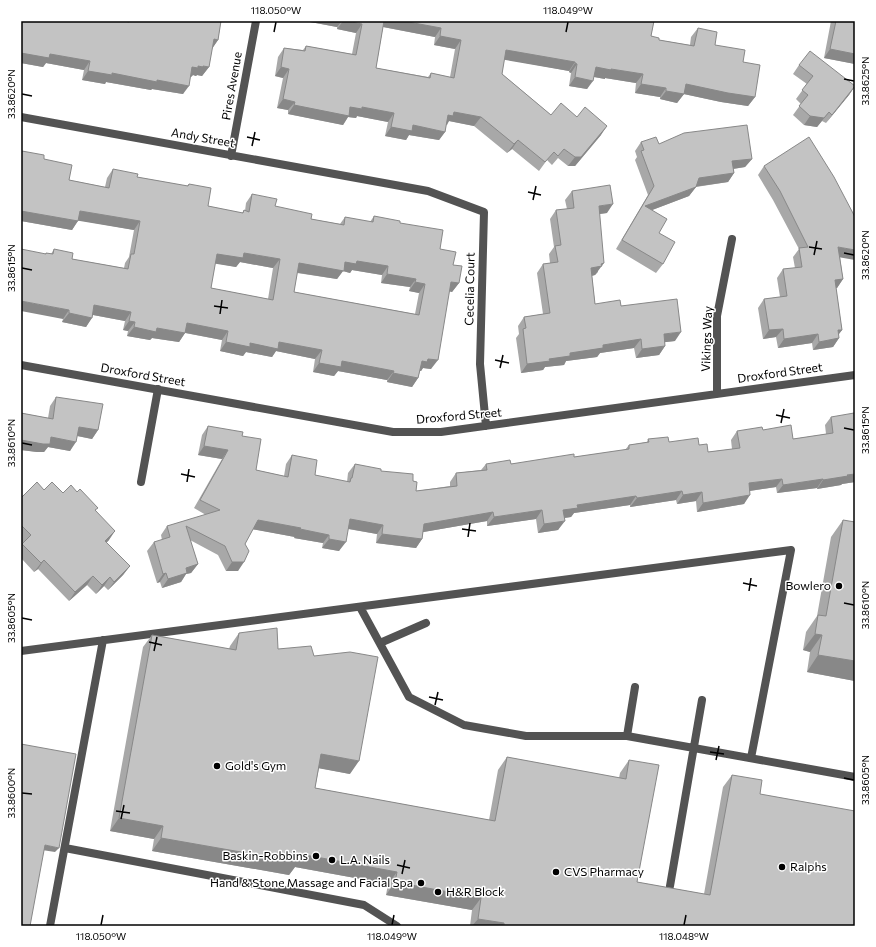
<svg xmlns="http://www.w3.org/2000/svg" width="876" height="947" viewBox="0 0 876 947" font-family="Commissioner,sans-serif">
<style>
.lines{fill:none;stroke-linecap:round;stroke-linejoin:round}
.service{stroke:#535353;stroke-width:8}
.minor{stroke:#535353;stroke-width:8}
.wall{fill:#a8a8a8;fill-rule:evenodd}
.shaded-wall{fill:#888}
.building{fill:#c3c3c3;stroke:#888;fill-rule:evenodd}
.ticks{fill:none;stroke:#000;stroke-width:1.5}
.poi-dot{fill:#000;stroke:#fff;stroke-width:1.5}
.labels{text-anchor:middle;stroke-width:3;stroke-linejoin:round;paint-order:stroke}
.street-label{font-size:12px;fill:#000;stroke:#fff}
.poi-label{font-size:12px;fill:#000;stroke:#fff;text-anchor:start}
.neatline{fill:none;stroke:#000;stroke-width:1.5}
.ticks-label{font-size:10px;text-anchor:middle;fill:#000}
</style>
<rect width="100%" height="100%" fill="#fff"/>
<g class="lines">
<path class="service" d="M360,607L409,697L464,725L526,736H627L855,777
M380,643L426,623
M21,651L791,550L751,758
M627,736L635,687
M65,848L364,905L397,926
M670,886L702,700
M50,926L103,640"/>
<path class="minor" d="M21,117L428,191L484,212L480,364L486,426
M231,156L256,21
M21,365L393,432H441L855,375
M717,394V316L732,239
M141,482L158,389"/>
</g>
<path class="wall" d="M21,21H221L218,40L212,48L209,67L202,76L197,75L196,76L193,75L191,77H190L183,94L152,89L151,90L106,82L105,84L82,80L84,70L46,63L43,67L21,63Z
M305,21H654L651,36L659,40L690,45L691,37L698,28L715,45L743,62L755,97L748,106L721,102L684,94L677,103L660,99V97L635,93L636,83L605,78V79L594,77L587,89L569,86L571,73L569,72V71L504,59L502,74L551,115L577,117L601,135L575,166H568L558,158L552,165L547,160L539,171L512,149L507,153L474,126L449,121L446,124L445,132L439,140L409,135L406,140L385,136L388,122L357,116L356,118L348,117L343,125L288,114V110L277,108L283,78L275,76L278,57L284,48L303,50L306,46L352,54L356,33L337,29V27ZM383,27L435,37L434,45L455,49L450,77L431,73L428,77L376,68Z
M831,21H855V64L824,58Z
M799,65L855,86L849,95L826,123L822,121L817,127L804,125L793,115L801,104L796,99L807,84L793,74Z
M641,142L659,144L752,159L745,167L733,169L734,173L728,182L696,187L689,196L652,210L659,233L663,264L656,273L616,249L648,195L635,160L637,157L635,151Z
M22,151L44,159L69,180L105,187L107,178L113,169L137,177L187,186L189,184L208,206L242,213L244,210L245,211L246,203L252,194L275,206L311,219L340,224L345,217L370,222L374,216L400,223L440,249L453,265L459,283L452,292L449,291L431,369L423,368L421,371H420L418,378L412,387L387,382V380L338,371L334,376L313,372L315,359L276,351L272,357L246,352L243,356L220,351L222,340L185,333L179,342L152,338L150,340L127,336L128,331L123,330L125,321L93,315L86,327L62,322L63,319L45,254L46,253L51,254L54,249L72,259L124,268L125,263L129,257L134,230L78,220L72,230L21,221V152ZM240,262L273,268L268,299L211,288L215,263L236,267ZM352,270L382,275L381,283L410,287L409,291L419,293L415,314L294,292L297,273L337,279L343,271L350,273Z
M764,166L840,257L843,279L837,288H836L842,330L838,335L839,338L833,347L813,350L812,343L778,348L776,337L763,339L758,308L764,299L780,297L777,278L783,269L795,268L793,257L799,249L773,200L758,175Z
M572,191L607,213L599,214L598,272L595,275L592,276L595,304L621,306L675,341L665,342V346L659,355L636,358L634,348L600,353L597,357L566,361L564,365L545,367L543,370L521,373L516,338L519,334L518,326L524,317L543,314L537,273L543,264L550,263L549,254L554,247L550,219L556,210L567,209L565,200Z
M56,397L98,430L92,439L77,436L70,451L48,447L44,452H37L21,450V413L48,418L50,406Z
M831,417L855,418V482L842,484L841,485L817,489V488L777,493L776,487L750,491L744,504L697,512L696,501L677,504L676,500L630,507V505L574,513L571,517L564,518L558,530L538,533L536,519L487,526V521L423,532L422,539L416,548L376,543L377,534L348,529L339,551L322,548L323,543L294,538L295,537L253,529L245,544L238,571H226L218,555L190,540L198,564L191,573L186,574L181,582L162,588L160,582L157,583L147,551L154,542L162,540L161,535L167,526L206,515L194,508L222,459L198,455L202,435L208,426L242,436L256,470L284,476L286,464L292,455L315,475L347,482L348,473L355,464L381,471L413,481L416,491L450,486V482L456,473L481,470L486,464H511L574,457L625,450L629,445L647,442L648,439L669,442L699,445L708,452L732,449L731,440L737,431L763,430L793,439L826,434L825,425Z
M44,490L63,493L96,511L109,540L106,543L130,566L123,575L108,590L104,586L96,594L87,585L69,601L38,569L34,572L21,558V546L23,543L21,541V498Z
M843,520L855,681L807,672L810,652L803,650L806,632L817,616L831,537Z
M239,633L278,649L314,656L350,774L319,768L315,788L489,820L498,770L507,757L619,778L620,773L629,760L637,882L704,894L723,787L732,775L760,794L855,926H470L472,910L386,895L388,884L295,867L289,875L152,851L154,839L110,831L143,647L152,635L229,649L230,646Z"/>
<path class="shaded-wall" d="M305,21H342L337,27Z
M343,21H346L362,24L356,33L337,29Z
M382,21H403L441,28L435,37L378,26Z
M440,36L461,40L455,49L434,45Z
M214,39L218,40L212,49Z
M830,49L855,54V64L824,58Z
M506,50L575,62L569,71L500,59Z
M21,53L50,54L90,61L84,70L46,63L43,67L21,63Z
M575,63L577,64L571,73L569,72Z
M198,66H203L209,67L202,76L197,75L196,76L193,75L191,77L186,76L192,67Z
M281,67L289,69L283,78L275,76Z
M596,67L611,69L643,74L636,83L605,78V79L589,76Z
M88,71L112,73L157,80L189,86L183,94L152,89L151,90L106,82L105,84L82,80Z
M575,77L593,81L587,89L569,86Z
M641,84L666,88L660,97L635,93Z
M686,84L755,97L748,106L721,102L679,93Z
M855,86L849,95L826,123L832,115Z
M666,91L684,94L677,103L660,99Z
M283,99L295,102L288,110L277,108Z
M294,105L350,107H362L394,113L388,122L357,116L356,118L348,117L343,125L288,114Z
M454,112L481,117L474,126L449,121L447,125L442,124L448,115Z
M829,112L817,127L804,125L810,116Z
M413,125L445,132L439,140L409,135L406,140L385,136L391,127Z
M607,126L601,135L575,166H568L575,157Z
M518,140L512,149L507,153L514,144Z
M752,159L745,167L726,170L732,161Z
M734,173L728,182L693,187L699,178Z
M696,187L689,196L639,215L645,206Z
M613,204L607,213L592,215L599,206Z
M21,211L78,221L72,230L21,221Z
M80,211L140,221L134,230L74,220Z
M838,247L855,250V260L832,256Z
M244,253L280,259L273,268L240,262L236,267L211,263L217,254Z
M357,261L388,266L382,275L352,270L350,273L343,271L337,279L293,272L299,263L345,262Z
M604,263L595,275L585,277L591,268L601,264Z
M387,274L416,279L410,287L381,283Z
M843,279L837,288L828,289L835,280Z
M415,282L425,284L419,293L409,291Z
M451,282L459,283L452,292L444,290Z
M21,301L69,310L63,319L21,311Z
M94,305L131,312L125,321L88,314Z
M69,313L92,318L86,327L62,322Z
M129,321L135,322L128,331L123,330Z
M187,323L228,331L222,340L181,332Z
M134,327L157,328L185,333L179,342L152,338L150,340L127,336Z
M783,329L776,337L763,339L769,330Z
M838,330H842L836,338Z
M681,332L675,341L658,343L664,334Z
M818,334L812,343L778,348L784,339Z
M839,338L833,347L813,350L819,342Z
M641,339L634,348L600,353L597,357L566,361L564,365L545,367L543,370L521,373L527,364L603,345Z
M226,342L250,343L279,342L322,350L315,359L276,351L272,357L246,352L243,356L220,351Z
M665,346L659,355L636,358L642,349Z
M428,359L438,360L431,369L423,368L421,371L416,370L422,361Z
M342,361L394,371L387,380L338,371L334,376L313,372L319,363Z
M393,373L418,378L412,387L387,382Z
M79,427L98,430L92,439L73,435Z
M51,437L76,442L70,451L48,447L44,452H37L21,450V440Z
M204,446L228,450L222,459L198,455Z
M855,474V482L842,484L841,485L817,489L823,480Z
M782,479L776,487L742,492L749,483Z
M823,479L817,488L777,493L783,485Z
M682,491L676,500L630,507L637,498Z
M702,492L696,501L677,504L683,495Z
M750,495L744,504L697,512L703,503Z
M636,496L630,505L574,513L571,517L557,519L563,510L577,505Z
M542,510L536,519L487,526L494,517Z
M493,512L487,521L418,533L424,524Z
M350,519L383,525L377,534L344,528Z
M258,520L301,528L295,537L251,529Z
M565,521L558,530L538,533L544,524Z
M300,529L329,535L323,543L294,538Z
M115,531L109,540L99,550L105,541Z
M382,534L422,539L416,548L376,543Z
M329,539L346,542L339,551L322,548Z
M44,560L38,569L34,572L41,563Z
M232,562H244L238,571H226Z
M198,564L191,573L186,574L181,582L162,588L168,579L186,568Z
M130,566L123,575L108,590L114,582Z
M166,573L160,582L157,583L163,574Z
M93,576L87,585L69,601L75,592Z
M110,577L104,586L96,594L102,585Z
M815,634L822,635L810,652L803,650Z
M818,655L855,661V681L807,672Z
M321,754L359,761L350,774L312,767Z
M119,818L163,826L154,839L110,831Z
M161,838L300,854L397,872L388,884L295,867L289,875L152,851Z
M45,845L59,848L55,852L42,850Z
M395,882L481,898L472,910L386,895Z
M478,919L504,923L502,926H472Z"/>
<path class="building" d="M21,21H125L129,22V21H221L218,40L214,39L209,67L203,66V67L198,66V68L192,67L189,86L157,80V82L112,73V75L88,71L90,61L50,54L49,58L21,53Z
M346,21H384L376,68L430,78L431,73L454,78L461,40L440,36L441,28L403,21H654L651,36L659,38V40L694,46L698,28L717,32L715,45L745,50L743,62L760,65L755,97L728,93L686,84L684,94L666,91V88L641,84L643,74L611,69V70L596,67L593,81L575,77L577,64L575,63V62L506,50L502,74L551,115L561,103L577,117L585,107L607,126L581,157H575L564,149L558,156L554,152L545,162L518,140L514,144L481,117L454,112L453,116L448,115L445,132L413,125L412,131L391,127L394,113L362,107V109L350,107L349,116L294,105L295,102L283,99L289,69L281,67L284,48L305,51L306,46L356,55L362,24Z
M836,21H855V54L830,49Z
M810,51L855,86L832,115L829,112L824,118L810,116L799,106L808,95L802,90L813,76L799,65Z
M747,125L752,159L732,161L734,173L699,178L696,187L645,206L667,219L659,233L675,242L663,264L622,240L654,186L641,151L644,150L641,142L656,137L659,144L684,133Z
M809,137L834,177L855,217V250L838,247L843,279L835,280L842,330H838L839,338L819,342L818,334L784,339L783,329L769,330L764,299L787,296L783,269L802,267L799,248L808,247L780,191L764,166Z
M22,151L44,155V159L72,165L69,180L109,188L113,169L138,174L137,177L188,186L189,184L211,188L208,206L243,213L244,210L249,212L252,194L277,199L275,206L312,214L311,219L344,225L345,217L373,222L374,216L400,221V223L443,230L440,249L456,252L453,265L462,266L459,283L451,282L438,360L428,359L427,362L422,361L418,378L393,373L394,371L342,361L341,367L319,363L322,350L279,342L278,349L250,343V347L226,342L228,331L187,323L185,333L157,328L156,332L134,327L135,322L129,321L131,312L94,305L92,318L69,313V310L21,301V249L46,254V253L53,254L54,249L73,253L72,259L128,269L131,254H134L140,221L80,211L78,221L21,211V155ZM244,253L280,259L273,300L211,288L217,254L243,258ZM357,261L388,266L387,274L416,279L415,282L425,284L419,315L294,292L299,263L344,271L345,262L356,264Z
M610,185L613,204L599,206L604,263L601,264L602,266L591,268L595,304L620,300L621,306L677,299L681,332L664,334L665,346L642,349L641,339L603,345V348L570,353V356L549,359L550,361L527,364L523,329L526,328L524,317L550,313L543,264L558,262L555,246L561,245L556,210L574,208L572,191Z
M56,397L103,404L98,430L79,427L76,442L51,437L50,444H43L21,440V413L53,419Z
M854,413L855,418V474L847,475L848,476L823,480V479L783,485L782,479L749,483L750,495L703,503L702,492L683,495L682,491L637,498L636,496L577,505L578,508L563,510L565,521L544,524L542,510L494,517L493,512L424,524L422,539L382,534L383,525L350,519L346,542L329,539V535L300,529L301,528L258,520L245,544L249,551L244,562H232L225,546L186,526L198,564L186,568L187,573L168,579L166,573L163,574L154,542L170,537L167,526L220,510L200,500L228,450L204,446L208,426L243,432L242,436L261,439L256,470L288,477L292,455L317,460L315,475L350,482L351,478H352L355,464L381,469V471L413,474V481L417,482L416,491L457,486L456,473L487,470L486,464L510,460L511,464L574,454V457L629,449V445L649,442L648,439L668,437L669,442L698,438L699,445L707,444L708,452L740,448L737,431L762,427L763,430L791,425L793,439L833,433L831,417Z
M37,482L44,490L52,482L63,493L71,485L77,492L80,489L98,508L95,510L115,531L105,541L130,566L114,582L110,577L102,585L93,576L75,592L44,560L41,563L22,544L31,535L21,525V498Z
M843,520L855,522V661L818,655L822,635L815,634L818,615L826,616Z
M277,628L278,649L311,646L314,656L350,652L378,657L359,761L321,754L315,788L495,821L507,757L626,779L629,760L659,765L637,882L710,895L732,775L762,780L760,794L855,811V926H504V923L478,919L481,898L395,882L397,872L300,854L298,862L161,838L163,826L119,818L152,635L236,650L239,633Z
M21,744L76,754L59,848L45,845L30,926H21Z"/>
<path class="ticks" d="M274,32L276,22M566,32L568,22M844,79L854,81M22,94L32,96M247,137L260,140M252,146L255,132M528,192L541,195M533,200L536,186M809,247L822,249M844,253L854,255M814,255L817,241M22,268L32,270M214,306L228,308M220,314L222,300M495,360L509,363M500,368L503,355M776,415L790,418M781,423L784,409M844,428L854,430M22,443L32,445M181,474L195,477M187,482L189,469M462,529L476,531M468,537L470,523M743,583L757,586M749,591L751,578M844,603L854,605M22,618L32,620M149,642L162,645M154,651L157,637M429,697L443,700M435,705L438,692M710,752L724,754M716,760L719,746M844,778L854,780M22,793L32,794M116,811L130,813M121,819L124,805M397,865L410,868M402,874L405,860M101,925L103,915M392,925L394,915M684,925L686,915"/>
<g class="poi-dot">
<circle cx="839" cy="586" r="4"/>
<circle cx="217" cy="766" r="4"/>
<circle cx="316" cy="856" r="4"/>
<circle cx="332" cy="860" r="4"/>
<circle cx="782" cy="867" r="4"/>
<circle cx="556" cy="872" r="4"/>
<circle cx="421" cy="883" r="4"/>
<circle cx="438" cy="892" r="4"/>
</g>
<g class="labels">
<g class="street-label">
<text transform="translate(232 86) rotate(-80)" y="4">Pires Avenue</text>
<text transform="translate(203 138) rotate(10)" y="4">Andy Street</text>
<text transform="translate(470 289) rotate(-89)" y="4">Cecelia Court</text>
<text transform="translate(707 339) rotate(-88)" y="4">Vikings Way</text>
<text transform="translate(780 373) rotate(-8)" y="4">Droxford Street</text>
<text transform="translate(143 375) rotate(10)" y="4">Droxford Street</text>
<text transform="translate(459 416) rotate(-5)" y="4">Droxford Street</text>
</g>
<g class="poi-label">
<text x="831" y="590" text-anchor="end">Bowlero</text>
<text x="225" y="770">Gold's Gym</text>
<text x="308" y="860" text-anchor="end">Baskin-Robbins</text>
<text x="340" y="864">L.A. Nails</text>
<text x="790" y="871">Ralphs</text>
<text x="564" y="876">CVS Pharmacy</text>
<text x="413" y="887" text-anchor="end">Hand &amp; Stone Massage and Facial Spa</text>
<text x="446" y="896">H&amp;R Block</text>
</g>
</g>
<rect width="876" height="947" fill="none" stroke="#ffffff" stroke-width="44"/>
<rect x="22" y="22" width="832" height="903" class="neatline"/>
<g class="ticks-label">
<text x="276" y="14">118.050°W</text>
<text x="568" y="14">118.049°W</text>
<text transform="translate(865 81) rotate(-90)" y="4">33.8625°N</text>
<text transform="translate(11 94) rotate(-90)" y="4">33.8620°N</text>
<text transform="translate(865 255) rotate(-90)" y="4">33.8620°N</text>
<text transform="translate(11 268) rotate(-90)" y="4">33.8615°N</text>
<text transform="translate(865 430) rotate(-90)" y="4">33.8615°N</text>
<text transform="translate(11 443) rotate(-90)" y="4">33.8610°N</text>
<text transform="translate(865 605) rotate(-90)" y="4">33.8610°N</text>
<text transform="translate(11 618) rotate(-90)" y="4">33.8605°N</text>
<text transform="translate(865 780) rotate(-90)" y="4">33.8605°N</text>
<text transform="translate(11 793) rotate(-90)" y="4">33.8600°N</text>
<text x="101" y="940">118.050°W</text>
<text x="392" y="940">118.049°W</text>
<text x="684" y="940">118.048°W</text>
</g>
</svg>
